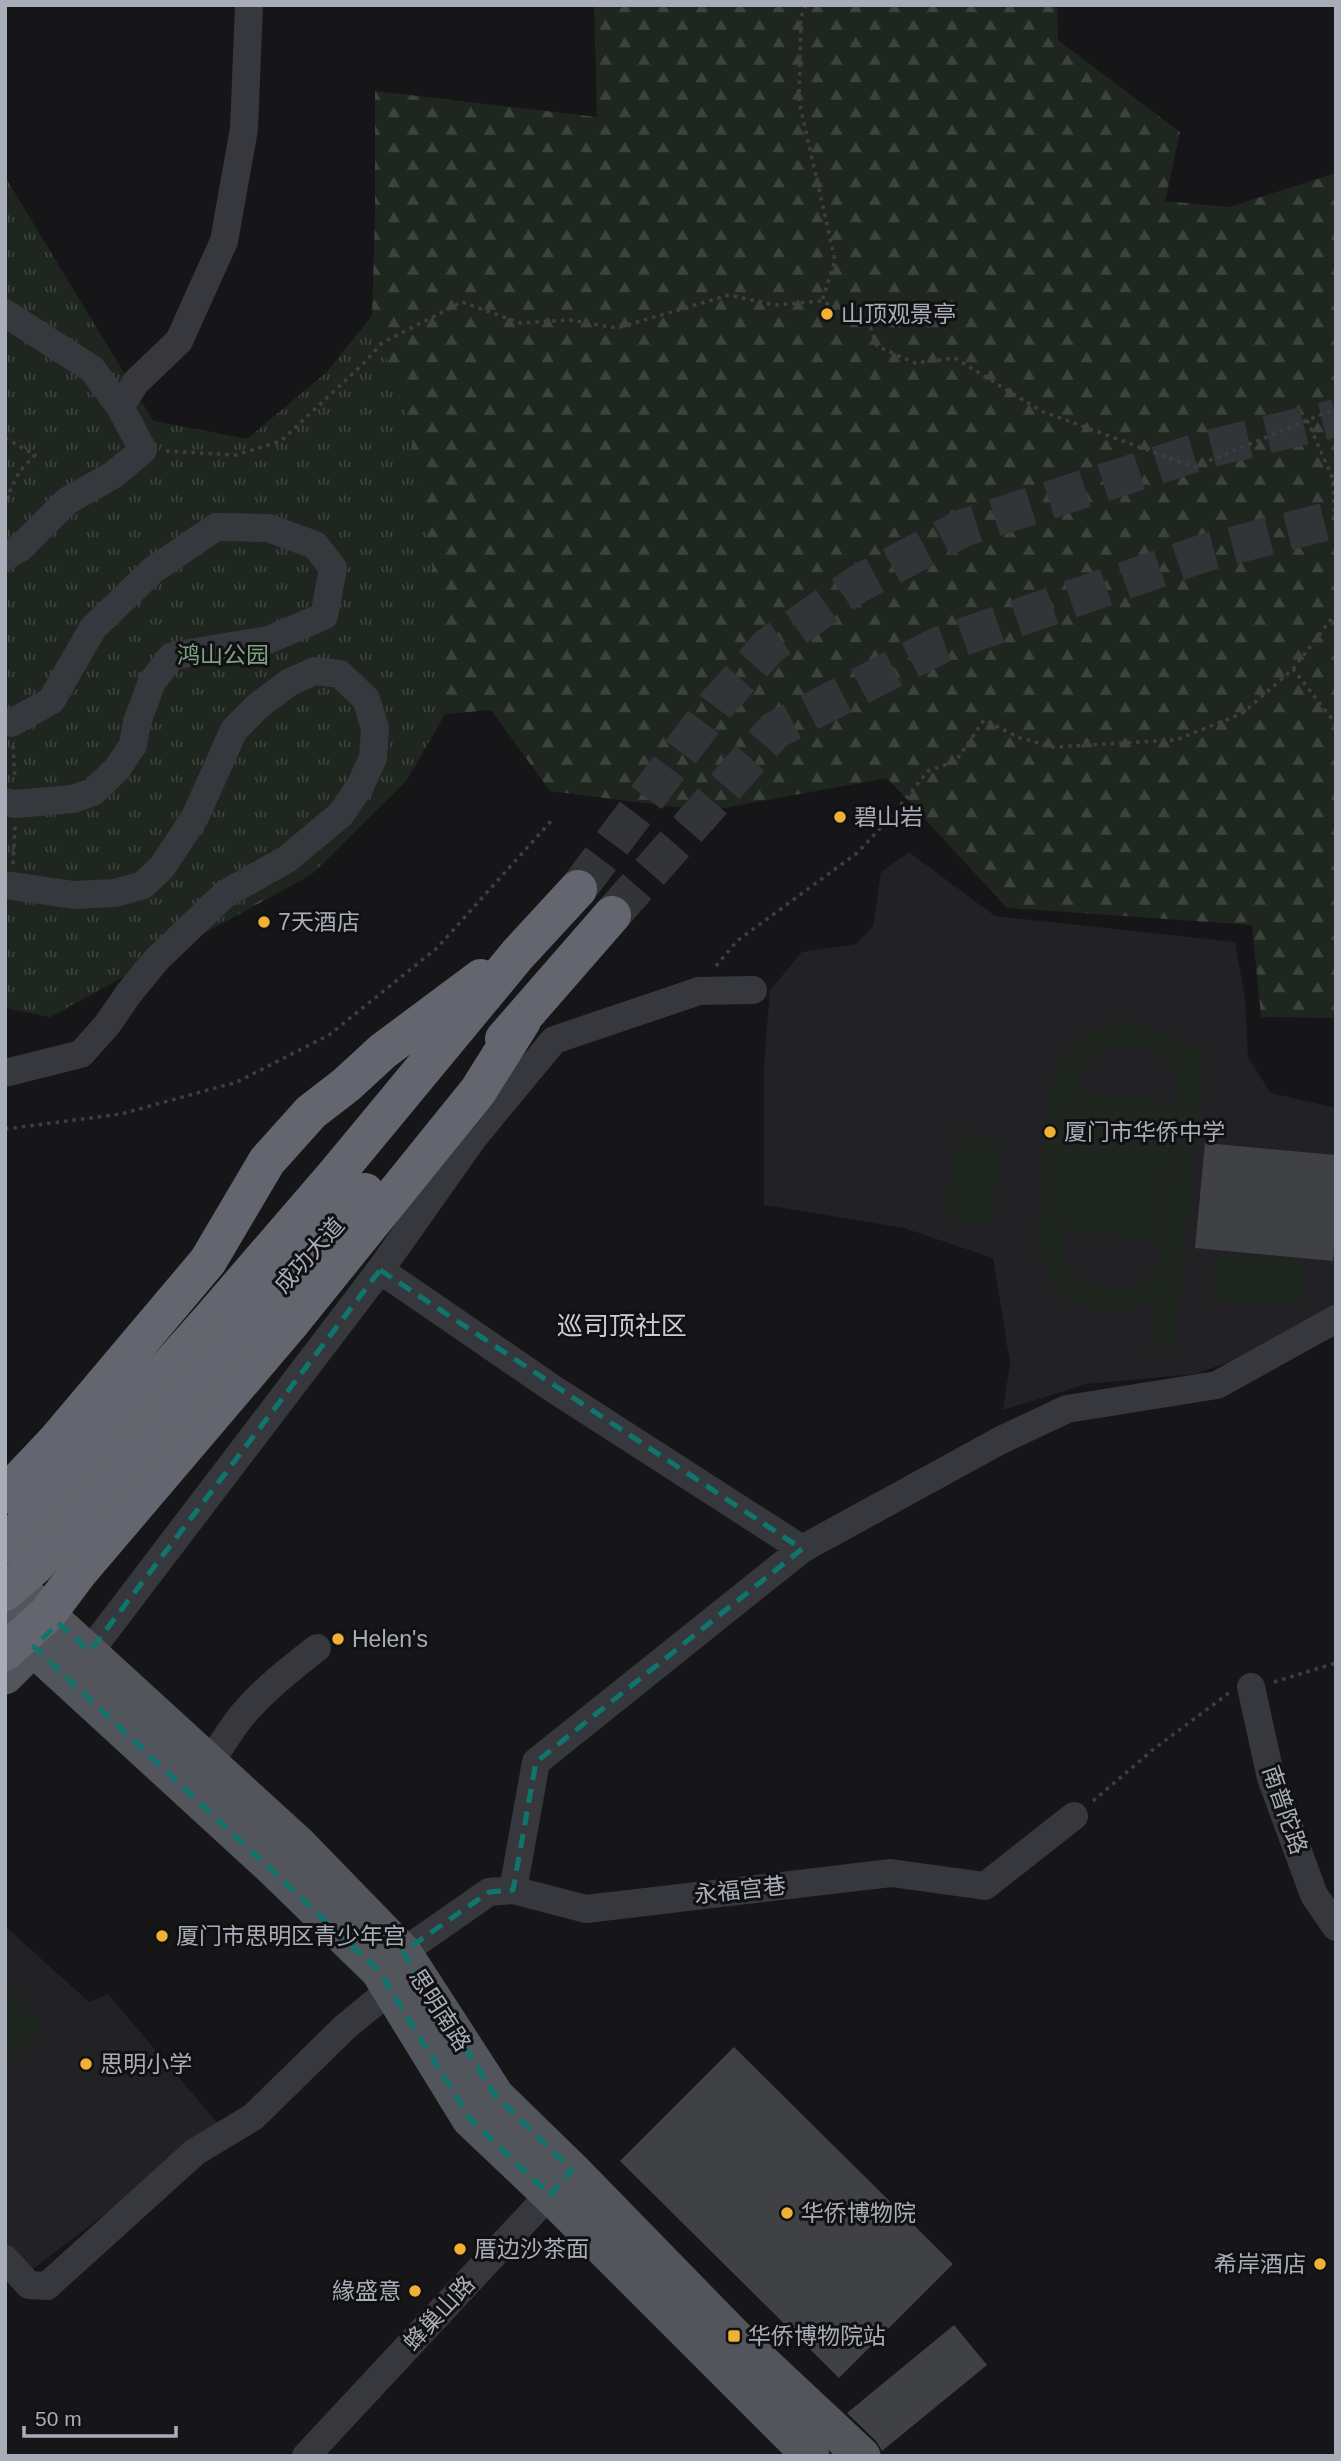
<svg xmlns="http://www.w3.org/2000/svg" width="1341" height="2461" viewBox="0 0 1341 2461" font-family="Arial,'Noto Sans SC',sans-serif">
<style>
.built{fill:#222225}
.forest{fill:url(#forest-firs)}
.park{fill:url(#park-tufts)}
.pitch{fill:#1e261f;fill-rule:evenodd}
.building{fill:#404145}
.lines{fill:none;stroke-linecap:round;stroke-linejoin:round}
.highway-tunnel{stroke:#333438;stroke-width:38;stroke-dasharray:38 19;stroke-linecap:butt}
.path{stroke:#3d3f44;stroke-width:3.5;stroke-dasharray:3.5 5;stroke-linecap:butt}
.minor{stroke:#37383d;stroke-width:28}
.major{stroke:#53555c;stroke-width:37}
.highway{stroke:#63666e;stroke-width:38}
.highway-bridge{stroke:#63666e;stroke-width:38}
.marked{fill:none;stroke:#0f766e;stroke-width:5;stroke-dasharray:14 9;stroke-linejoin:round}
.poi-dot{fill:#f2b134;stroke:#111113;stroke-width:2.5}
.labels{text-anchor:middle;stroke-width:6;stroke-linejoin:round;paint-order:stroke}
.poi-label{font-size:23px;fill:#a8adb8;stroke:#111113;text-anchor:start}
.park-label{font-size:23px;fill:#7fa381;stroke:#111113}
.street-label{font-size:23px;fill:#a8adb8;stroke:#111113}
.quarter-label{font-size:26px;fill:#c9ccd4;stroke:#111113}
</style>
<defs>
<pattern id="forest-firs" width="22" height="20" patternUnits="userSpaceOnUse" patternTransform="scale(1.75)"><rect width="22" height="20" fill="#1e261f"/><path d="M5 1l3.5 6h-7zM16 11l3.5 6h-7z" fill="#3c433d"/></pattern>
<pattern id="park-tufts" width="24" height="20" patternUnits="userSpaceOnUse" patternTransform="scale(1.75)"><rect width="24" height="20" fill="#1e261f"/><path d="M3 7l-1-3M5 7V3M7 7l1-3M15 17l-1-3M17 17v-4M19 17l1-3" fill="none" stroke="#3c433d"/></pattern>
</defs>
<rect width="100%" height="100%" fill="#161618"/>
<path class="built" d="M909,852L995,916L1235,942L1245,998L1248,1058L1271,1093L1336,1108V1303L1314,1332L1195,1374L1087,1384L1003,1410L1010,1363L993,1258L904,1228L764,1205V1065L770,990L802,952L856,944L873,926L881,872Z
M5,1926L89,2002L108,1994L220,2126L29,2272L5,2247Z"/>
<path class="forest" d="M594,5H1057L1058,40L1180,132L1165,201L1229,207L1336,173V1018L1261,1017L1252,925L1007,908L887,778L707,811L550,791L491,710L445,714L406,781L311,875L50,1017L5,1008V177L153,421L247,439L327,372L372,316L375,216V91L597,117Z"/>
<path class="park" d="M5,177L153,421L247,439L327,372L372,316L409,425L442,627L445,714L406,781L317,869L50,1017L5,1006Z"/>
<path class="pitch" d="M1120,1023C1144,1023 1164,1032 1181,1049L1182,1044L1206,1046L1174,1350L1151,1347L1156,1297C1101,1329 1038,1298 1038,1232C1041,1202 1044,1172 1046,1141C1051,1087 1052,1032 1120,1023ZM1119,1048C1151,1044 1176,1066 1178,1097L1160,1255C1136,1311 1057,1291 1063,1231L1161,1241L1176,1102L1079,1091L1074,1132C1076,1095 1076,1058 1119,1048Z
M957,1134L1003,1141L990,1226L944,1219Z
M1217,1255L1304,1261L1301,1306L1213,1300Z
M5,1986L44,2028L13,2056L5,2075Z"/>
<path class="building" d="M1205,1143L1336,1155V1231L1333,1261L1195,1248Z
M734,2047L953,2264L839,2378L620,2161Z
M954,2325L987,2365L882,2451L876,2441L847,2413Z"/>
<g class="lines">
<path class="highway-tunnel" d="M578,889L716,705L769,646L858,584L963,528L1208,449L1336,418
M612,915L775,730L940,645L1204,553L1336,519"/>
<path class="path" d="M806,5L801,17L799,101L835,260L822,301
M1307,420L1333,479L1336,542
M5,438L35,455L19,472L5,501
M166,451L236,455L281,441L365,362L382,343L462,302L520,323L570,320L617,328L729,295L775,305L822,301L870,326L877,346L915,363L955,358L1041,411L1194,467L1332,410L1336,412
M1293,669L1336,613
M13,746L15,780
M13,864L15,826
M716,966L737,941L857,853L889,819L928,771L956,761L984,720L1020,738L1054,747L1176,740L1243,713L1293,669L1336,724
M5,1129L121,1114L237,1082L329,1035L437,948L552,820
M1274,1682L1336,1663
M1093,1801L1155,1748L1229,1693"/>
<path class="minor" d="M5,313L92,369L120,407L143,450L113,475L67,501L20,548L5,557
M120,407L136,382L179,341L224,241L244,129L249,5
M5,722L11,723L51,701L93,628L153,570L216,527L268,528L315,545L333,568L324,616L268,640L172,656L152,682L137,722L133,745L117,769L93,792L73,799L16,804L5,802
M5,885L74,895L115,893L143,885L162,867L195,817L234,730L259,705L290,682L315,671L340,674L366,699L375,728L373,758L360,786L341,814L287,859L225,894L157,959L129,993L107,1025L81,1054L5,1073
M380,1270L552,1388L802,1549
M90,1651L380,1270L474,1137L554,1040L699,991L753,990
M1251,1687L1271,1778L1314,1895L1336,1927
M209,1762C220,1749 227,1735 237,1722C257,1695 290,1669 317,1648
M513,1890L536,1762L802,1549L1001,1440L1067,1409L1217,1385L1336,1319
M403,1952L489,1892L513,1890L586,1909L891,1873L985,1886L1074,1816
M5,2259L29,2285L47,2286L195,2152L253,2117L345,2027L390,1990
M306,2456L563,2180"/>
<path class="major" d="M5,1576L298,1844L403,1952L496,2096L572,2170L734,2336L862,2456
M5,1622L272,1867L379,1971L470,2119L550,2195L811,2456
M5,1676L47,1634"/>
<path class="highway" d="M504,1039L612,915
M236,1337L365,1192
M5,1495L57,1440L208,1261L267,1161L311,1112L346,1085L383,1051L481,978
M5,1544L54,1496L210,1320L336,1174L518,954L578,889
M5,1652L48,1613L78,1573L289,1325L478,1091L522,1021"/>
<path class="highway-bridge" d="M5,1592L35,1566L236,1337"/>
</g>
<path class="marked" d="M380,1270L802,1549L536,1762L513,1890L489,1892L403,1952L496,2096L572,2170L550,2195L470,2119L379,1971L34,1647L58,1623L90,1651Z"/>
<g class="poi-dot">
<circle cx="827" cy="314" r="7"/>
<circle cx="840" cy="817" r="7"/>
<circle cx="264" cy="922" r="7"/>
<circle cx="1050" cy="1132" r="7"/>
<circle cx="338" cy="1639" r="7"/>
<circle cx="162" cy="1936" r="7"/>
<circle cx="86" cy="2064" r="7"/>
<circle cx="787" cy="2213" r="7"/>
<circle cx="460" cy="2249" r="7"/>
<circle cx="1320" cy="2264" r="7"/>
<circle cx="415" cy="2291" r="7"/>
<rect x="727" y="2329" width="14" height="14" rx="3.5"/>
</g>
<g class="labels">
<g class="poi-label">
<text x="841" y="322">山顶观景亭</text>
<text x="854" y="825">碧山岩</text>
<text x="278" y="930">7天酒店</text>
<text x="1064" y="1140">厦门市华侨中学</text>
<text x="352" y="1647">Helen's</text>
<text x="176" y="1944">厦门市思明区青少年宫</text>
<text x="100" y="2072">思明小学</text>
<text x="801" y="2221">华侨博物院</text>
<text x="474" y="2257">厝边沙茶面</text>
<text x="1306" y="2272" text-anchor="end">希岸酒店</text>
<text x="401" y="2299" text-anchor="end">緣盛意</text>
<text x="748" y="2344">华侨博物院站</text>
</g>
<g class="park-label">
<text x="223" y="663">鸿山公园</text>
</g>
<g class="street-label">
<text transform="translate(309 1255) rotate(-48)" y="8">成功大道</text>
<text transform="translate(1285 1810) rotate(71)" y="8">南普陀路</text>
<text transform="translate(740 1890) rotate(-6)" y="8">永福宫巷</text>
<text transform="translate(440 2010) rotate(57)" y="8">思明南路</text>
<text transform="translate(439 2313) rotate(-47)" y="8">蜂巢山路</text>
</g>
<g class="quarter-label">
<text x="622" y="1335">巡司顶社区</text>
</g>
</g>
<rect width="1341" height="2461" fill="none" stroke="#a8adb8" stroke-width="14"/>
<path d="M24 2426v10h152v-10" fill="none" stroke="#a8adb8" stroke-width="3.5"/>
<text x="35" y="2426" font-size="21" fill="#a8adb8" stroke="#111113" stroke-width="5" paint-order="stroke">50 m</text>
</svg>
